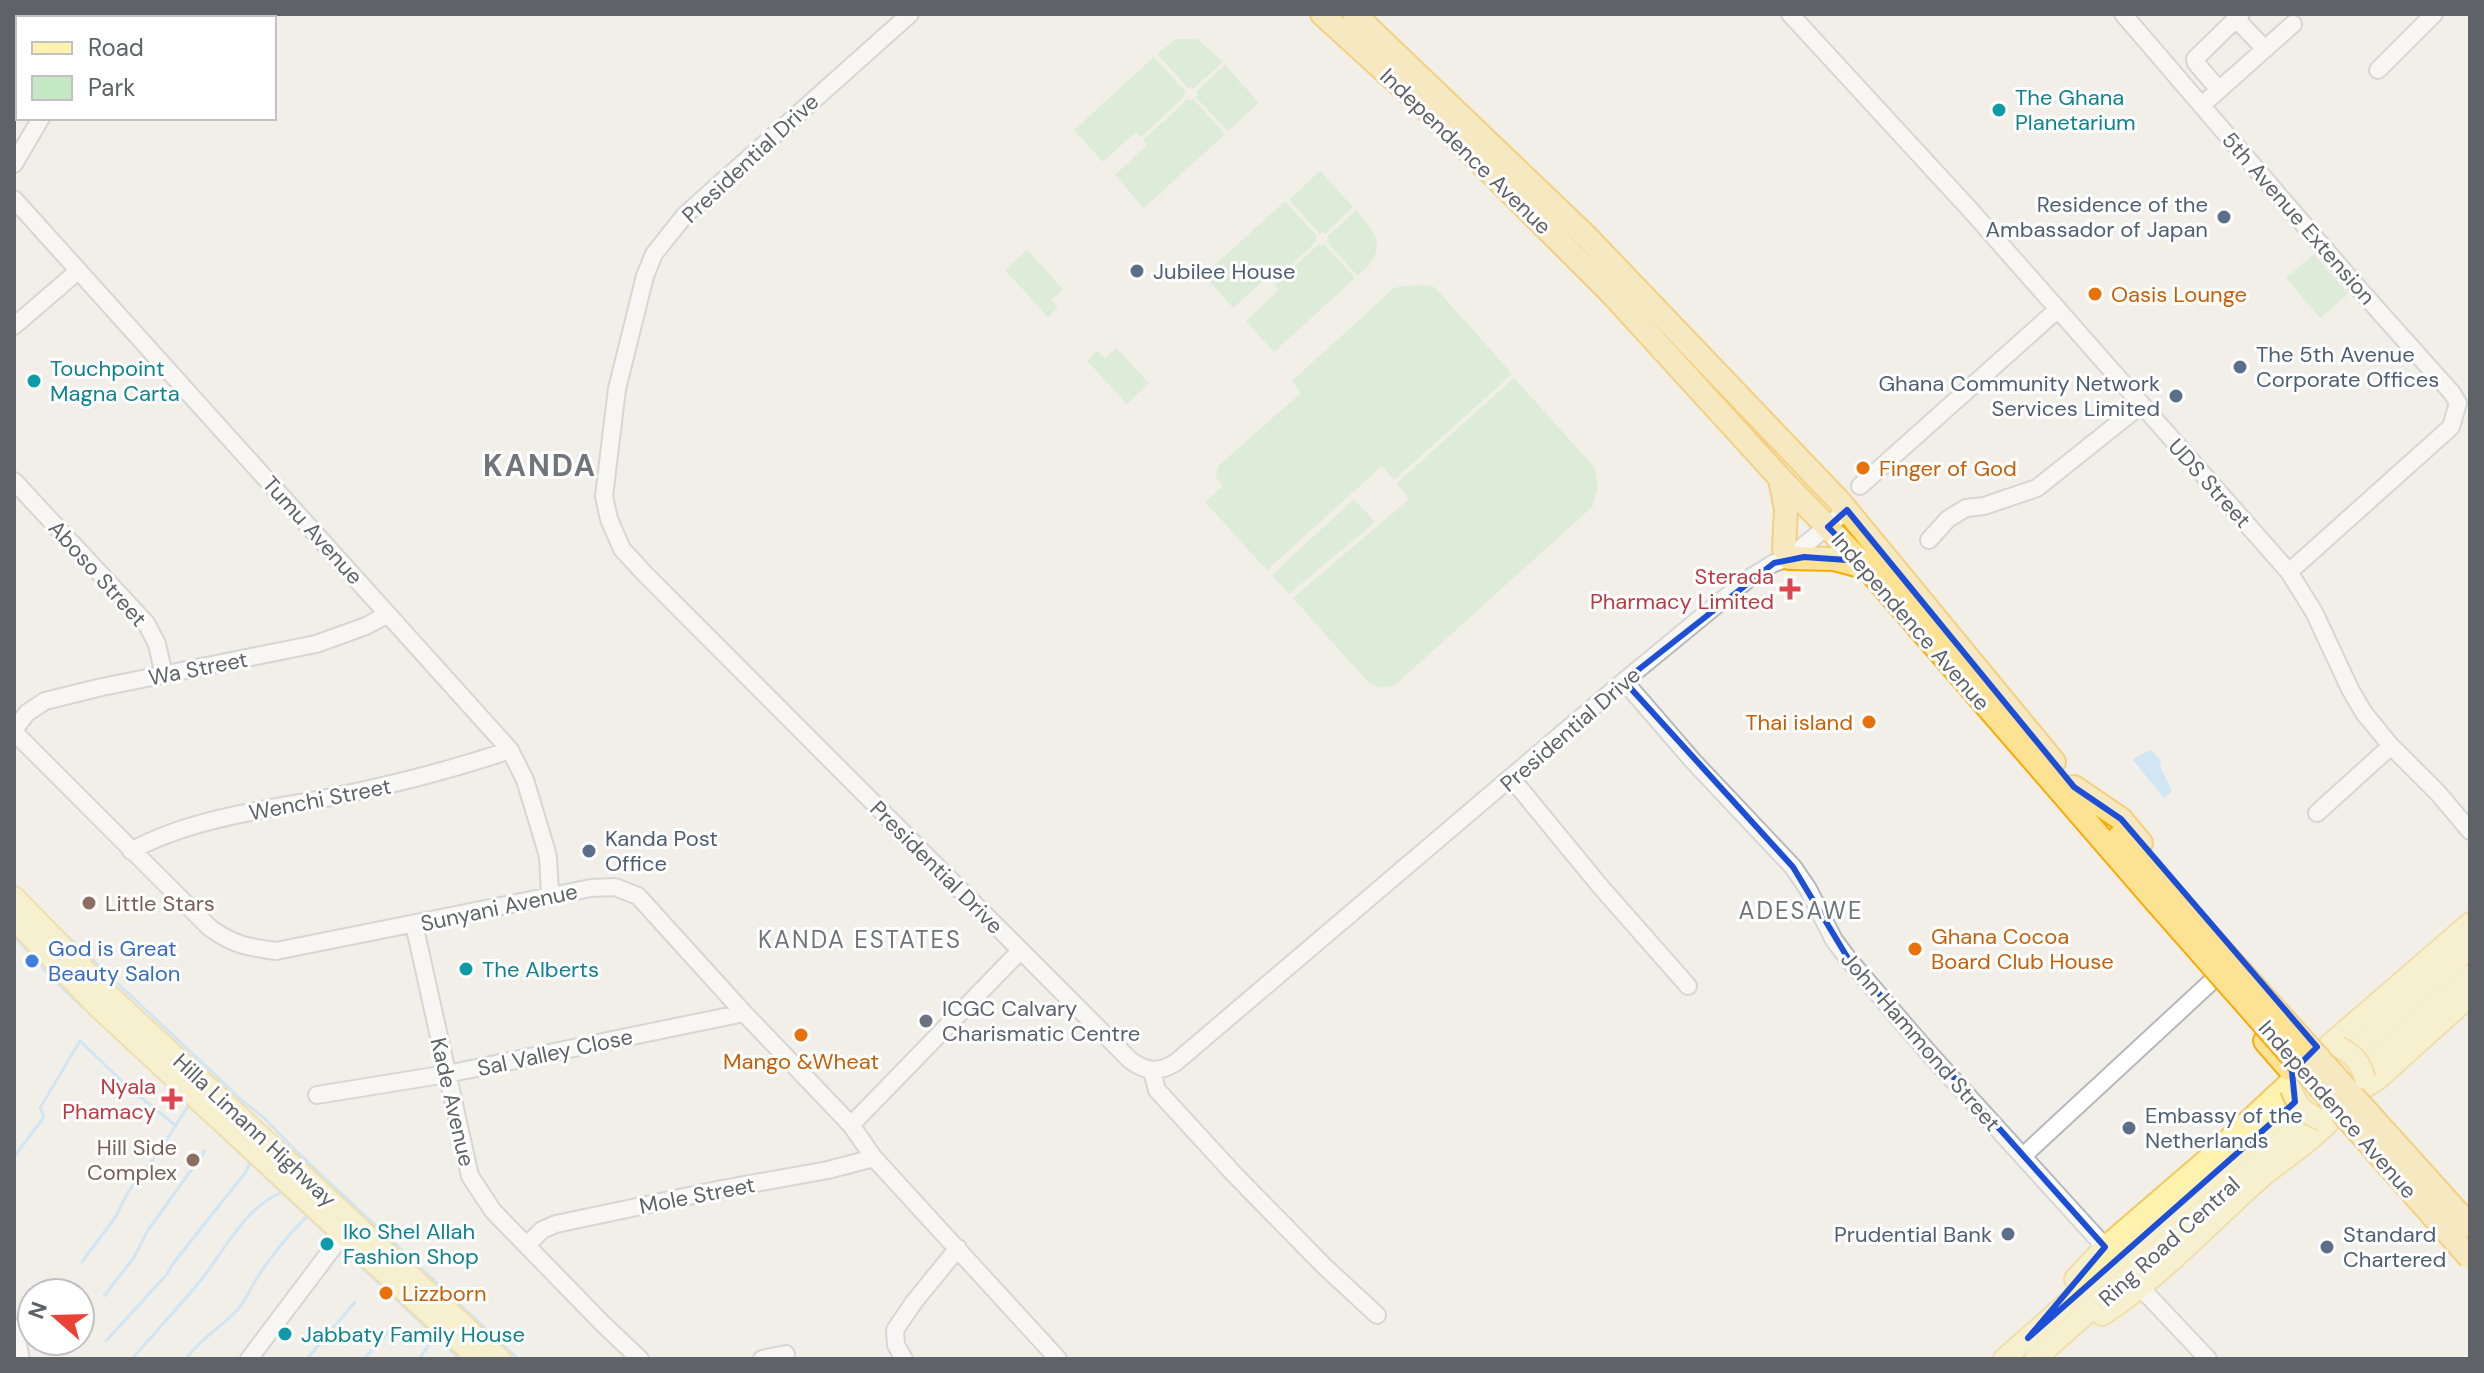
<svg xmlns="http://www.w3.org/2000/svg" width="2484" height="1373" viewBox="0 0 2484 1373" font-family="'DM Sans',sans-serif">
<style>
.green{fill:#c5e8c5}
.water{fill:#aadaff}
.lines{fill:none;stroke-linecap:round;stroke-linejoin:round}
.stream{stroke:#aadaff;stroke-width:3}
.minor-casing{stroke:#b5b8bc;stroke-width:20}
.major-casing{stroke:#f2c960;stroke-width:24}
.highway-casing{stroke:#f9ab00;stroke-width:26}
.minor{stroke:#fff;stroke-width:16}
.major{stroke:#fff2af;stroke-width:20}
.highway{stroke:#fde293;stroke-width:22}
.major-bridge-casing{stroke:#f2c960;stroke-width:24;stroke-linecap:butt}
.highway-bridge-casing{stroke:#f9ab00;stroke-width:26;stroke-linecap:butt}
.major-bridge{stroke:#fff2af;stroke-width:20}
.highway-bridge{stroke:#fde293;stroke-width:22}
.marked{fill:none;stroke:#1d4ed8;stroke-width:6;stroke-linejoin:round}
.culture-dot{fill:#0f9aa8;stroke:#fff;stroke-width:3}
.service-dot{fill:#5c6f8a;stroke:#fff;stroke-width:3}
.food-dot{fill:#e8710a;stroke:#fff;stroke-width:3}
.health-dot{fill:#e0444e;stroke:#fff;stroke-width:3}
.education-dot{fill:#8d6e63;stroke:#fff;stroke-width:3}
.shop-dot{fill:#3f7fe0;stroke:#fff;stroke-width:3}
.worship-dot{fill:#6b7280;stroke:#fff;stroke-width:3}
.labels{text-anchor:middle;stroke-width:6;stroke-linejoin:round;paint-order:stroke}
.culture-label{font-size:22px;fill:#0d838f;stroke:#fff;text-anchor:start}
.street-label{font-size:22px;fill:#5f6368;stroke:#fff}
.service-label{font-size:22px;fill:#4e5e75;stroke:#fff;text-anchor:start}
.food-label{font-size:22px;fill:#c56008;stroke:#fff;text-anchor:start}
.health-label{font-size:22px;fill:#be3a42;stroke:#fff;text-anchor:end}
.education-label{font-size:22px;fill:#785e54;stroke:#fff;text-anchor:start}
.shop-label{font-size:22px;fill:#366cbe;stroke:#fff;text-anchor:start}
.worship-label{font-size:22px;fill:#5b616d;stroke:#fff;text-anchor:start}
.neighbourhood-label{font-size:24px;letter-spacing:2px;fill:#70757a;stroke:#fff}
.district-label{font-size:30px;font-weight:bold;letter-spacing:2px;fill:#70757a;stroke:#fff}
</style>
<rect width="100%" height="100%" fill="#f1efe8"/>
<path class="green" d="M1176,39H1197L1223,62L1193,89L1191,87L1189,89L1157,54Z
M1154,57L1186,92L1183,95L1185,96L1141,137L1136,132L1103,162L1074,130Z
M1225,65L1259,103L1228,131L1196,97L1198,95L1196,92Z
M1188,99L1190,101L1193,99L1225,134L1144,208L1115,175L1147,145L1143,140Z
M1320,171L1353,207L1325,234L1323,231L1320,234L1289,200Z
M1285,201L1317,236L1315,239L1317,241L1272,282L1267,277L1233,308L1204,275Z
M1356,210C1380,237 1387,249 1358,276L1327,242L1329,240L1327,237Z
M1319,244L1321,246L1324,244L1355,278L1274,352L1246,321L1279,290L1274,285Z
M1027,250L1063,289L1051,300L1058,307L1048,317L1005,270Z
M2314,254L2348,294L2320,318L2286,278Z
M1425,285L1434,287L1440,293L1512,374L1394,480L1382,466L1267,570L1205,502L1223,486L1216,477L1218,466L1301,393L1292,381L1393,289L1401,286Z
M1116,348L1149,383L1127,404L1087,361L1097,351L1105,358Z
M1514,378L1595,468L1598,488L1592,507L1395,685C1384,689 1379,688 1369,683L1293,598L1409,499L1397,483Z
M1354,499L1375,522L1289,594L1272,575Z"/>
<path class="water" d="M2151,750L2161,761L2160,766L2172,791L2164,798L2133,760L2140,755Z"/>
<g class="lines">
<path class="stream" d="M48,918L245,1103L264,1118L295,1150L518,1359
M14,936L55,981L333,1240
M14,1157L44,1117L40,1108L80,1041L128,1087L176,1126
M341,1248L460,1359
M82,1262L116,1216L128,1192L158,1153L188,1106
M104,1296L133,1259L148,1230L205,1151
M14,1307L17,1323
M106,1341L167,1274L172,1265L245,1173L250,1163
M132,1359C155,1332 179,1307 201,1280C225,1250 243,1210 280,1193
M186,1359C190,1354 194,1349 198,1345C214,1329 236,1317 247,1296C261,1267 283,1241 306,1217
M307,1359L355,1302
M364,1359L392,1328
M419,1359L435,1336"/>
<g class="minor-casing">
<path id="minor" d="M24,14L28,18
M910,14L685,215L654,254L645,276L617,389L604,496L609,519L622,549L645,574L1130,1060C1146,1072 1158,1073 1175,1063L1624,681L1748,579L1774,563L1789,558L1847,510
M1790,14L1974,214L2289,572L2314,612L2350,689L2364,713L2391,746L2438,793L2470,831
M2123,14L2360,290L2452,393L2458,403L2451,427L2289,572
M171,18L175,14
M2236,19L2265,49
M2378,70L2434,14
M2219,90L2196,63L2195,59L2241,14
M2202,105L2293,24
M14,164L41,118
M14,199L510,750L525,780L545,846L548,857L550,894
M14,326L78,271
M14,481L146,623L157,644L164,675
M1860,486L2057,310
M1929,540L1948,519L1966,508L1984,506L2037,488L2141,405
M1624,681L1693,761L1793,867L1808,889L1834,940L1849,960L1927,1051L2105,1247
M14,730L27,713L45,701L102,687L316,644L366,626L388,614
M14,732L210,928C234,945 247,947 276,951L591,888L615,887L638,896L744,1013L851,1125L874,1158L1058,1359
M1512,779L1600,886L1688,986
M2317,813L2391,746
M131,851C191,818 265,810 332,797C392,785 451,770 510,750
M414,924L470,1176L493,1211L604,1325L640,1359
M1152,1071L1157,1090L1233,1173L1324,1266L1377,1315
M317,1095L447,1074L744,1013
M851,1125L1020,951
M2023,1156L2212,981
M527,1245L542,1230L556,1224L722,1189L828,1170L874,1158
M2140,1287L2208,1359
M14,1328L21,1359
M249,1359L344,1233
M762,1359L786,1354
M904,1359L896,1345L895,1330L914,1302L958,1248"/>
</g>
<g class="major-casing">
<path id="major" d="M14,897L110,996L500,1359
M14,919L97,1006L478,1359
M2329,1045L2470,923
M2365,1087L2378,1079L2470,996
M2075,1279L2105,1247L2206,1160L2290,1082
M2102,1315C2157,1280 2209,1224 2258,1180C2281,1160 2309,1144 2330,1121
M2004,1359L2470,948
M2035,1359L2470,975"/>
</g>
<g class="highway-casing">
<path id="highway" d="M1322,14L1438,120L1612,294L1780,478L1868,569L2158,904
M1354,14L1587,237L1840,502L2054,762
M1780,479L1786,509L1784,549
M1789,558L1834,559L1867,568
M2074,787L2121,819L2141,843
M2119,837L2169,892
M2265,1041L2292,1072"/>
</g>
<use href="#minor" class="minor"/>
<use href="#major" class="major"/>
<use href="#highway" class="highway"/>
<g class="major-bridge-casing">
<path id="major-bridge" d="M2339,1047C2354,1055 2361,1063 2365,1079
M2291,1089C2297,1106 2305,1114 2322,1120"/>
</g>
<g class="highway-bridge-casing">
<path id="highway-bridge" d="M2169,892L2470,1226
M2158,904L2470,1258"/>
</g>
<use href="#major-bridge" class="major-bridge"/>
<use href="#highway-bridge" class="highway-bridge"/>
</g>
<path d="M0 0H2484V1373H0ZM1847,510L2074,787L2121,819L2317,1047L2292,1072L2295,1102L2028,1338L2105,1247L1849,960L1793,867L1624,681L1774,563L1804,557L1861,561L1828,527Z" fill="#f1efe8" fill-opacity=".55" fill-rule="evenodd"/>
<path class="marked" d="M1847,510L2074,787L2121,819L2317,1047L2292,1072L2295,1102L2028,1338L2105,1247L1849,960L1793,867L1624,681L1774,563L1804,557L1861,561L1828,527Z"/>
<g class="culture-dot">
<circle cx="1999" cy="110" r="8"/>
<circle cx="34" cy="381" r="8"/>
<circle cx="466" cy="969" r="8"/>
<circle cx="327" cy="1244" r="8"/>
<circle cx="285" cy="1334" r="8"/>
</g>
<g class="service-dot">
<circle cx="2224" cy="217" r="8"/>
<circle cx="1137" cy="271" r="8"/>
<circle cx="2240" cy="367" r="8"/>
<circle cx="2176" cy="396" r="8"/>
<circle cx="589" cy="851" r="8"/>
<circle cx="2129" cy="1128" r="8"/>
<circle cx="2008" cy="1234" r="8"/>
<circle cx="2327" cy="1247" r="8"/>
</g>
<g class="food-dot">
<circle cx="2095" cy="294" r="8"/>
<circle cx="1863" cy="468" r="8"/>
<circle cx="1869" cy="722" r="8"/>
<circle cx="1915" cy="949" r="8"/>
<circle cx="801" cy="1035" r="8"/>
<circle cx="386" cy="1293" r="8"/>
</g>
<g class="health-dot">
<path d="M1786 577h8v8h8v8h-8v8h-8v-8h-8v-8h8z"/>
<path d="M168 1087h8v8h8v8h-8v8h-8v-8h-8v-8h8z"/>
</g>
<g class="education-dot">
<circle cx="89" cy="903" r="8"/>
<circle cx="193" cy="1160" r="8"/>
</g>
<circle class="shop-dot" cx="32" cy="961" r="8"/>
<circle class="worship-dot" cx="926" cy="1021" r="8"/>
<g class="labels">
<g class="culture-label">
<text x="2015" y="105">The Ghana<tspan x="2015" dy="25">Planetarium</tspan></text>
<text x="50" y="376">Touchpoint<tspan x="50" dy="25">Magna Carta</tspan></text>
<text x="482" y="977">The Alberts</text>
<text x="343" y="1239">Iko Shel Allah<tspan x="343" dy="25">Fashion Shop</tspan></text>
<text x="301" y="1342">Jabbaty Family House</text>
</g>
<g class="street-label">
<text transform="translate(1466 151) rotate(44)" y="8">Independence Avenue</text>
<text transform="translate(750 158) rotate(-43)" y="8">Presidential Drive</text>
<text transform="translate(2299 218) rotate(49)" y="8">5th Avenue Extension</text>
<text transform="translate(2210 483) rotate(48)" y="8">UDS Street</text>
<text transform="translate(313 530) rotate(48)" y="8">Tumu Avenue</text>
<text transform="translate(98 573) rotate(48)" y="8">Aboso Street</text>
<text transform="translate(1911 621) rotate(49)" y="8">Independence Avenue</text>
<text transform="translate(198 668) rotate(-11)" y="8">Wa Street</text>
<text transform="translate(1570 729) rotate(-41)" y="8">Presidential Drive</text>
<text transform="translate(320 799) rotate(-11)" y="8">Wenchi Street</text>
<text transform="translate(937 867) rotate(45)" y="8">Presidential Drive</text>
<text transform="translate(499 907) rotate(-12)" y="8">Sunyani Avenue</text>
<text transform="translate(1921 1041) rotate(49)" y="8">John Hammond Street</text>
<text transform="translate(555 1052) rotate(-12)" y="8">Sal Valley Close</text>
<text transform="translate(453 1102) rotate(77)" y="8">Kade Avenue</text>
<text transform="translate(2338 1109) rotate(49)" y="8">Independence Avenue</text>
<text transform="translate(255 1130) rotate(43)" y="8">Hilla Limann Highway</text>
<text transform="translate(697 1195) rotate(-11)" y="8">Mole Street</text>
<text transform="translate(2169 1241) rotate(-42)" y="8">Ring Road Central</text>
</g>
<g class="service-label">
<text x="2208" y="212" text-anchor="end">Residence of the<tspan x="2208" dy="25">Ambassador of Japan</tspan></text>
<text x="1153" y="279">Jubilee House</text>
<text x="2256" y="362">The 5th Avenue<tspan x="2256" dy="25">Corporate Offices</tspan></text>
<text x="2160" y="391" text-anchor="end">Ghana Community Network<tspan x="2160" dy="25">Services Limited</tspan></text>
<text x="605" y="846">Kanda Post<tspan x="605" dy="25">Office</tspan></text>
<text x="2145" y="1123">Embassy of the<tspan x="2145" dy="25">Netherlands</tspan></text>
<text x="1992" y="1242" text-anchor="end">Prudential Bank</text>
<text x="2343" y="1242">Standard<tspan x="2343" dy="25">Chartered</tspan></text>
</g>
<g class="food-label">
<text x="2111" y="302">Oasis Lounge</text>
<text x="1879" y="476">Finger of God</text>
<text x="1853" y="730" text-anchor="end">Thai island</text>
<text x="1931" y="944">Ghana Cocoa<tspan x="1931" dy="25">Board Club House</tspan></text>
<text x="801" y="1069" text-anchor="middle">Mango &amp;Wheat</text>
<text x="402" y="1301">Lizzborn</text>
</g>
<g class="health-label">
<text x="1774" y="584">Sterada<tspan x="1774" dy="25">Pharmacy Limited</tspan></text>
<text x="156" y="1094">Nyala<tspan x="156" dy="25">Phamacy</tspan></text>
</g>
<g class="education-label">
<text x="105" y="911">Little Stars</text>
<text x="177" y="1155" text-anchor="end">Hill Side<tspan x="177" dy="25">Complex</tspan></text>
</g>
<g class="shop-label">
<text x="48" y="956">God is Great<tspan x="48" dy="25">Beauty Salon</tspan></text>
</g>
<g class="worship-label">
<text x="942" y="1016">ICGC Calvary<tspan x="942" dy="25">Charismatic Centre</tspan></text>
</g>
<g class="neighbourhood-label">
<text x="1801" y="919">ADESAWE</text>
<text x="860" y="948">KANDA ESTATES</text>
</g>
<g class="district-label">
<text x="540" y="476">KANDA</text>
</g>
</g>
<rect width="2484" height="1373" fill="none" stroke="#5f6368" stroke-width="32"/>
<rect x="16" y="16" width="260" height="104" fill="#ffffff" stroke="#bfc1c3" stroke-width="2"/>
<rect x="32" y="42" width="40" height="12" fill="#fff2af" stroke="#bfc1c3" stroke-width="2"/>
<text x="88" y="56" font-size="24" fill="#5f6368">Road</text>
<rect x="32" y="76" width="40" height="24" fill="#c5e8c5" stroke="#bfc1c3" stroke-width="2"/>
<text x="88" y="96" font-size="24" fill="#5f6368">Park</text>
<g transform="translate(56 1317) rotate(290)"><circle r="38" fill="#ffffff" stroke="#bfc1c3" stroke-width="2"/>
<path d="M0-6L14 30L0 20L-14 30Z" fill="#ea4335"/>
<text y="-12" font-size="22" font-weight="bold" text-anchor="middle" fill="#5f6368">N</text>
</g>
</svg>
